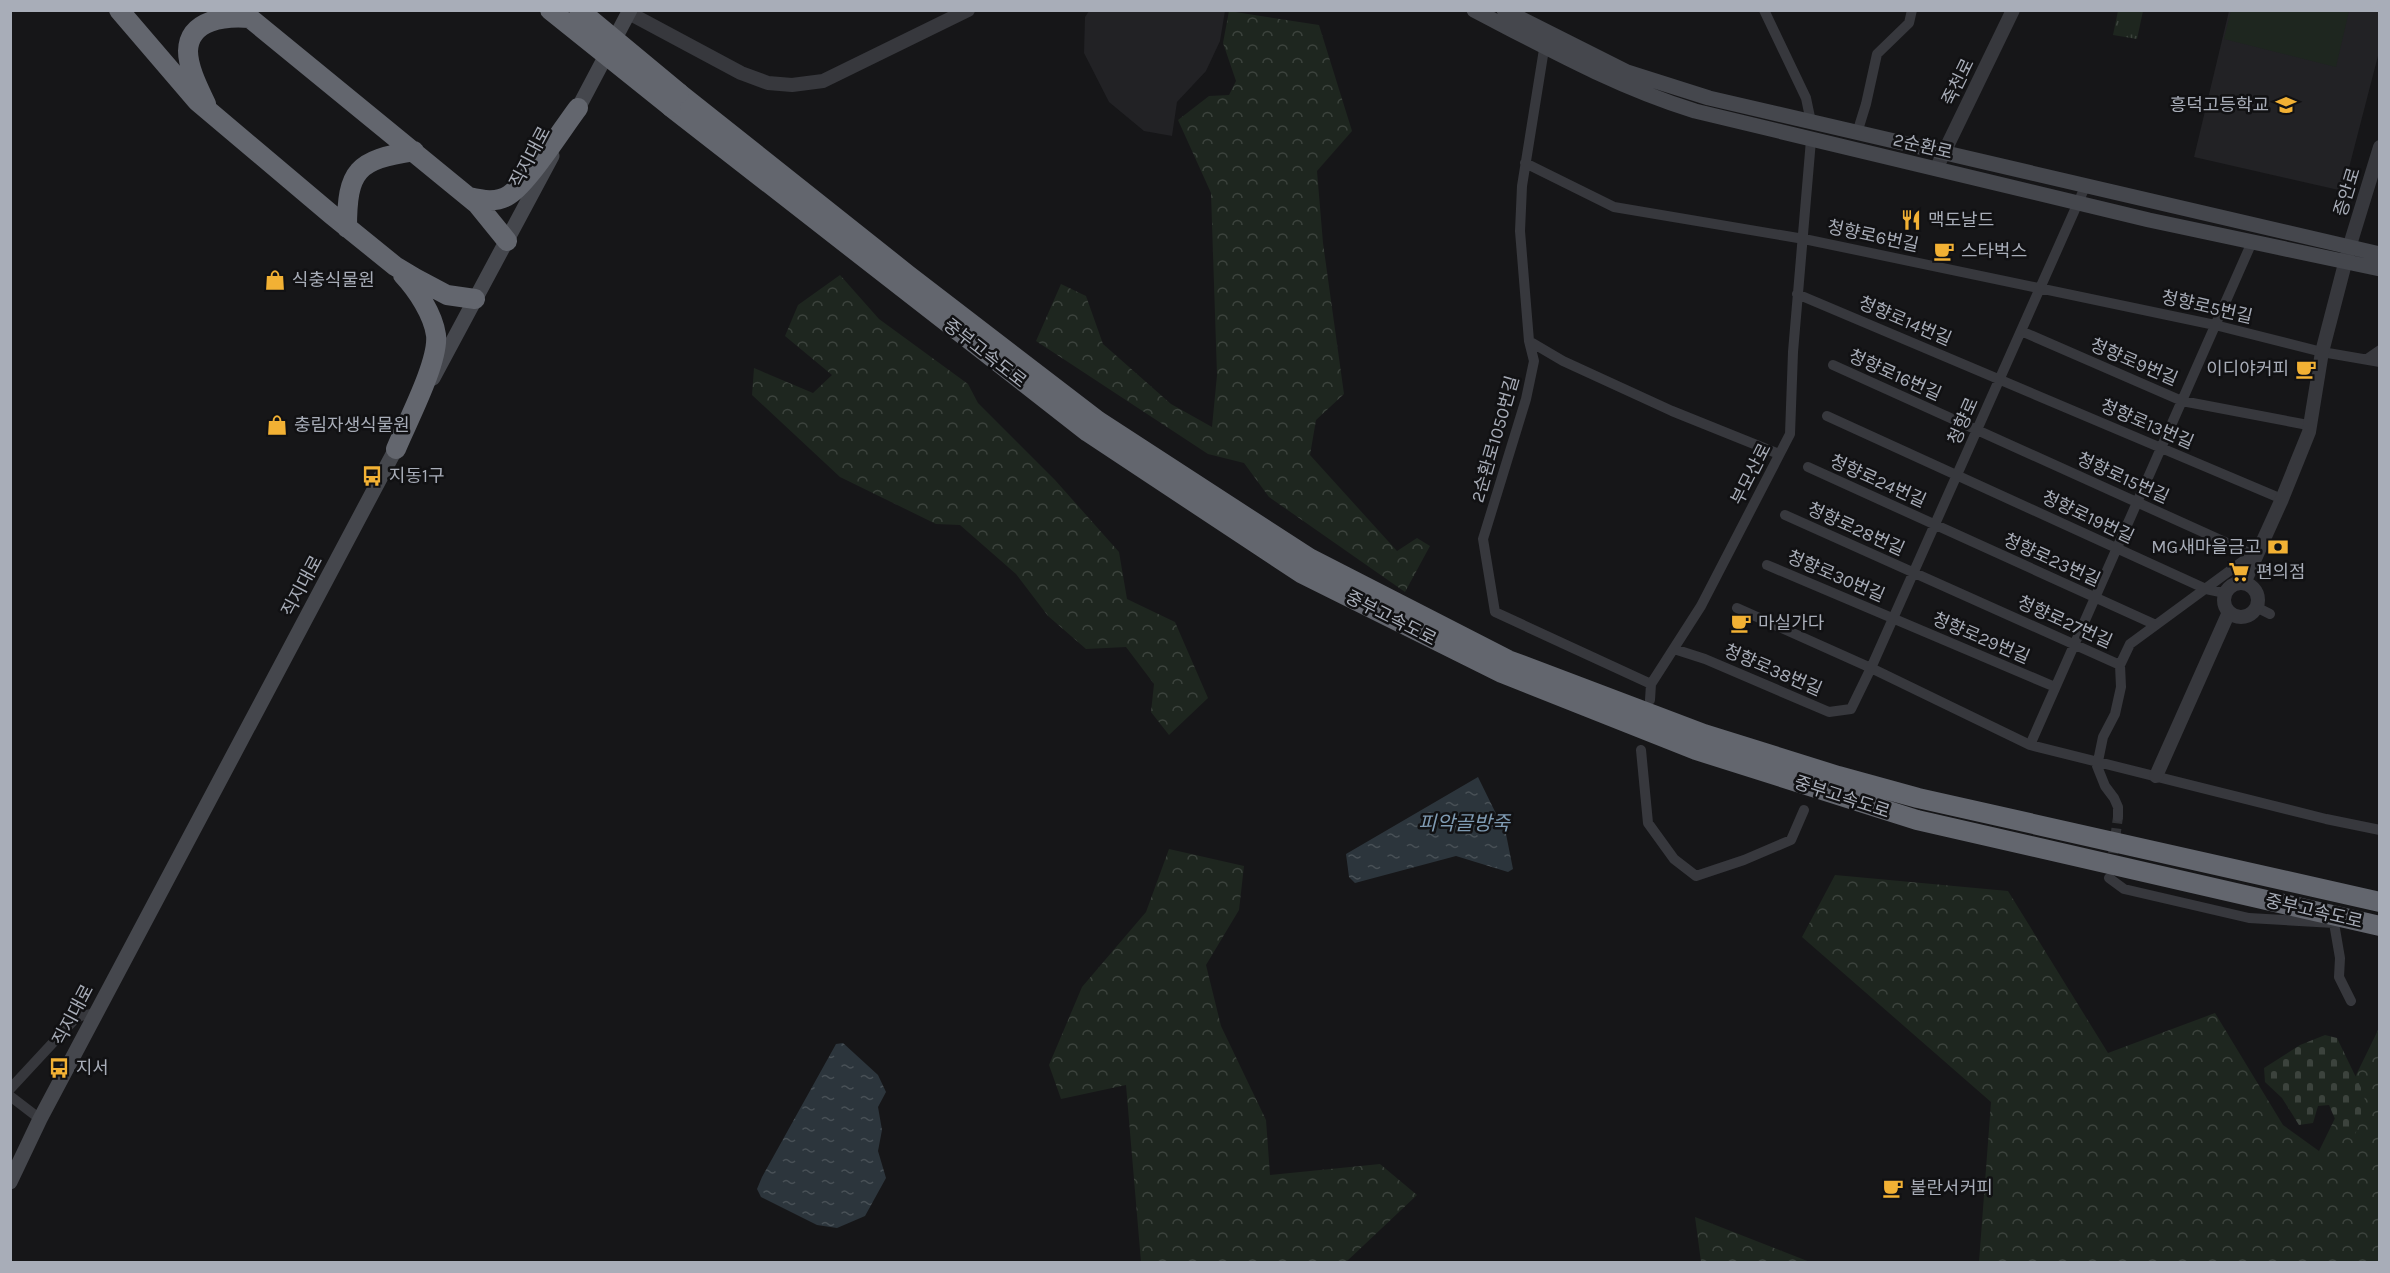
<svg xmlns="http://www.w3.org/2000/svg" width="2390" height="1273" viewBox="0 0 2390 1273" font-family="Karla,'Noto Sans KR',sans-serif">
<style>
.built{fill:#222225}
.forest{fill:url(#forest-crowns)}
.cemetery{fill:url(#cemetery-stones)}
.park{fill:url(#park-tufts)}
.pitch{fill:#1e261f}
.water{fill:url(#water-ripples)}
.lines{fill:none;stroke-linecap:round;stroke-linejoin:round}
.minor-tunnel{stroke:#333438;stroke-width:10;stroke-dasharray:10 5;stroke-linecap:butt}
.minor{stroke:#37383d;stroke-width:10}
.tertiary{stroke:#37383d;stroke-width:14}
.secondary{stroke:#45474d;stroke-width:15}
.motorway{stroke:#63666e;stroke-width:20}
.motorway-bridge{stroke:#63666e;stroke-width:20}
.labels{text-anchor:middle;stroke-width:5;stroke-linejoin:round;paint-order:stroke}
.street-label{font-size:18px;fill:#a8adb8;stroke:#111113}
.poi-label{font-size:18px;fill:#a8adb8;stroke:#111113;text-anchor:start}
.water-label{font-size:20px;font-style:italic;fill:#7f9bb3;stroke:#111113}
</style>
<defs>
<pattern id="forest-crowns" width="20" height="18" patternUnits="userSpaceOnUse" patternTransform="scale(1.5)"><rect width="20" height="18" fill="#1e261f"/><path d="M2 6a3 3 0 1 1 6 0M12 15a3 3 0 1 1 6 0" fill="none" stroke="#3c433d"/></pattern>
<pattern id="cemetery-stones" width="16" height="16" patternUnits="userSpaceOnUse" patternTransform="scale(1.5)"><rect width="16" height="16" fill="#1e261f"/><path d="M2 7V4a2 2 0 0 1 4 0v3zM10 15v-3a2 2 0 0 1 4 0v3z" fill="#3c433d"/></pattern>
<pattern id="park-tufts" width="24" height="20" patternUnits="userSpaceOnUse" patternTransform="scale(1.5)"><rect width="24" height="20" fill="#1e261f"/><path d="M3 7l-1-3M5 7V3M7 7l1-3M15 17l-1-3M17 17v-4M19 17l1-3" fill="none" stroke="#3c433d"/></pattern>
<pattern id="water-ripples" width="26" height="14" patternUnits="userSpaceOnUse" patternTransform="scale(1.5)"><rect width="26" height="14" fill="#2c353c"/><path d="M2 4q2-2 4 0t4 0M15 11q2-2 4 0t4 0" fill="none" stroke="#485056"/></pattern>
</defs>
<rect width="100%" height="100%" fill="#161618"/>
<path class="built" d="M1089,11H1225L1220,41L1206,71L1177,102L1172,136L1144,131L1109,102L1084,53L1085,17Z
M2229,11H2379V52L2343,191L2194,157Z"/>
<path class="forest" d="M1229,11L1319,25L1352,131L1317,171L1323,243L1344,394L1316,420L1310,455L1397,551L1417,538L1430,546L1405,592L1269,497L1244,463L1208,454L1036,341L1061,284L1086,296L1103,344L1171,404L1212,427L1217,375L1211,193L1178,120L1209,96L1229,95L1236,81L1223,43Z
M840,275L879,319L968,384L978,403L1055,480L1119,552L1127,599L1175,622L1208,698L1169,735L1151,712L1154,684L1126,647L1086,649L1048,616L1016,574L960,525L936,524L840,477L752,395L754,368L813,393L832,375L785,336L798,305Z
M1169,849L1244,866L1239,910L1206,965L1221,1026L1266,1120L1270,1175L1380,1164L1417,1195L1346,1262H1141L1126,1085L1061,1099L1049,1065L1082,987L1146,912Z
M1835,875L2008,891L2108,1053L2215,1013L2283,1125L2319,1151L2379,1028V1262H1979L1991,1102L1802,937Z
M1695,1217L1810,1262H1701Z"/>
<path class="cemetery" d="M2325,1035L2337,1038L2364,1094L2366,1110L2355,1134L2341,1133L2329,1105L2318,1106L2313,1123L2299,1125L2282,1098L2265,1082L2264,1068L2300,1045Z"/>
<path class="park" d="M2118,11H2143L2137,39L2113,35Z"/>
<path class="pitch" d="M2231,11H2349L2336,67L2224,39Z"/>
<path class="water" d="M1478,777L1506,834L1513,869L1508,872L1456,856L1355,883L1349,877L1346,854Z
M843,1043L878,1075L886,1092L878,1107L882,1130L878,1151L886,1178L865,1216L837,1228L817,1225L761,1197L757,1189L762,1177L836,1044Z"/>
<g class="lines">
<path class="minor-tunnel" d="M2111,868L2118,817"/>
<path class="minor" d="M1764,10L1806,98L1811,122
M1545,43L1522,186L1520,231L1529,341L1534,361L1526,399L1483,539L1495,612L1651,684
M1857,133L1866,104L1877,54L1909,23L1912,10
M1525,163L1614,207L1804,239L2215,325L2322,352L2380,362
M1797,294L2282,499
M2021,331L2182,401L2308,425
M1529,341L1563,361L1672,411L1779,454
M2367,359L2380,350
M1833,365L2256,556
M1827,416L2206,589L2225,593
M1808,467L2156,625
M1785,515L2120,665
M1767,565L2055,687
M2256,607L2270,614
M1737,608L1871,668L2030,745L2326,819L2380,830
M1674,649L1705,659L1829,712L1851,709L1871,668L2085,187
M1650,700L1651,684L1701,606L1790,434L1793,352L1811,140
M2030,745L2252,242
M1641,750L1648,823L1674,859L1696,876L1744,860L1791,840L1804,810
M2118,817V807L2114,798L2105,786L2097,766L2103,737L2115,714L2121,687L2120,665L2130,644L2243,561L2256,556
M2109,878L2124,889L2249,918L2334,923L2340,958L2339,977L2351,1001
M10,1089L74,1020L80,1016L97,1013
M10,1096L40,1119"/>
<path class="tertiary" d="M629,13L741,73L768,83L792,85L823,81L968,10
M1936,169L2013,10
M2244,583L2282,499L2309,432L2322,352L2349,248L2380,147
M2224 600a17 17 0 1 1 34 0a17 17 0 1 1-34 0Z
M2156,776L2229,612"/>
<path class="secondary" d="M1474,10C1547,48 1617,87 1695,111L2149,220L2380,269
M1504,10L1627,72L1709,98L2380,254
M574,116L630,10
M433,378L552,156
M10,1182L40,1119L401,439"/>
<path class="motorway" d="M119,10L197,101L332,215L395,266L415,278L447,295L475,299
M240,10L477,204L507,241
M679,93L908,275L1098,421L1309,558L1508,660L1704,734L1838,776L1918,798L2380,902
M206,104C199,89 188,68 188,51C189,19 226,16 250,18
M671,107L1088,432L1301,573L1502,673L1696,750L1917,820L2380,926
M469,197C482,200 497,203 509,195C529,182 562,129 578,108
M347,228C347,170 357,160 414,151
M396,449C407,422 439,362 436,335C433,314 417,290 403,275"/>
<path class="motorway-bridge" d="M550,10L671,107
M579,10L679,93"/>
</g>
<defs>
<g id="school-bare" transform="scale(1.62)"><path d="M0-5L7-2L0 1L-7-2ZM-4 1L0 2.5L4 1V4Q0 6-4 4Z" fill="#f2b134" stroke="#111113" stroke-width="2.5" paint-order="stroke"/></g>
<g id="restaurant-bare" transform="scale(1.62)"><path d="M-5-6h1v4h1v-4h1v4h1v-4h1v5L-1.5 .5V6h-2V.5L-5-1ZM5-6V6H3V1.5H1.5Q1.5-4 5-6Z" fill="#f2b134" stroke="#111113" stroke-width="2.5" paint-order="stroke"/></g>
<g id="cafe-bare" transform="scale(1.62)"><path d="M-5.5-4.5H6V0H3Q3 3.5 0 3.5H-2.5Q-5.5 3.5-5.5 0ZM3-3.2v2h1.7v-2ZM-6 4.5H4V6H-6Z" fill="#f2b134" stroke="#111113" stroke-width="2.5" paint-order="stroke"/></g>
<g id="shop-bare" transform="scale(1.62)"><path d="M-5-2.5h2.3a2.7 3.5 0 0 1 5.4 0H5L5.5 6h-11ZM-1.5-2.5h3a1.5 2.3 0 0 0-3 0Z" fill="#f2b134" stroke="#111113" stroke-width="2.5" paint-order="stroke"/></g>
<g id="bus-bare" transform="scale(1.62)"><path d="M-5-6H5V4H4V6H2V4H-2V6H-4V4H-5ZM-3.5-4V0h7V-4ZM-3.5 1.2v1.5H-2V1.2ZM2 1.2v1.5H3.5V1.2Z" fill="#f2b134" stroke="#111113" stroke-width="2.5" paint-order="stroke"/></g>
<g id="bank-bare" transform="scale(1.62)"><path d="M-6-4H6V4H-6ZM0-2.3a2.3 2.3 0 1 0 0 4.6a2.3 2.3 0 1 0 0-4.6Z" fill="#f2b134" stroke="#111113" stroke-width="2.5" paint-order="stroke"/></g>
<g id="supermarket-bare" transform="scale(1.62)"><path d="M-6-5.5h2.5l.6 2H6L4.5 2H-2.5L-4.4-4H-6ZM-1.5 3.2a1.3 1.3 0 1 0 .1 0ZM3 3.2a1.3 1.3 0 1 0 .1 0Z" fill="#f2b134" stroke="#111113" stroke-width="2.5" paint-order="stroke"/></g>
</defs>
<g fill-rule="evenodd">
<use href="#school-bare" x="2286" y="105"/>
<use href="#restaurant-bare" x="1911" y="220"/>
<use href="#cafe-bare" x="1944" y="251"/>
<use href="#shop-bare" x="275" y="280"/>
<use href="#cafe-bare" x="2306" y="369"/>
<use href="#shop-bare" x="277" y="425"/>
<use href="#bus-bare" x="372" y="476"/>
<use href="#bank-bare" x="2278" y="547"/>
<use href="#supermarket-bare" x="2239" y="572"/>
<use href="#cafe-bare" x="1741" y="623"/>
<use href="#bus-bare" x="59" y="1068"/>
<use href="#cafe-bare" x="1893" y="1188"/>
</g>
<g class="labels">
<g class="street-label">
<text transform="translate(1958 82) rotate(-64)" y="6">죽천로</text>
<text transform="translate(1923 146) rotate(13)" y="6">2순환로</text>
<text transform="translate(530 157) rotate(-62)" y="6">직지대로</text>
<text transform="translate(2347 192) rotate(-73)" y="6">증안로</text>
<text transform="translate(1873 236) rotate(12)" y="6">청향로6번길</text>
<text transform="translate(2207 307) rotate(13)" y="6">청향로5번길</text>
<text transform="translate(1905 321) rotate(23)" y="6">청향로14번길</text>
<text transform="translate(985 353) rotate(38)" y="6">중부고속도로</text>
<text transform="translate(2134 362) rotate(23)" y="6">청향로9번길</text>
<text transform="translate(1895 375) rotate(24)" y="6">청향로16번길</text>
<text transform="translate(1963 421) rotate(-66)" y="6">청향로</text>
<text transform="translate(2147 424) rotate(23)" y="6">청향로13번길</text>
<text transform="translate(1495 439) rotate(-74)" y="6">2순환로1050번길</text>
<text transform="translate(1751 474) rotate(-63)" y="6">부모산로</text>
<text transform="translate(2123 478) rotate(24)" y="6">청향로15번길</text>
<text transform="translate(1878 481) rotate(24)" y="6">청향로24번길</text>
<text transform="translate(2088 517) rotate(25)" y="6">청향로19번길</text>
<text transform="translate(1856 529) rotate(24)" y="6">청향로28번길</text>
<text transform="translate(2052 560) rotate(24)" y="6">청향로23번길</text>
<text transform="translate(1836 576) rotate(23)" y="6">청향로30번길</text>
<text transform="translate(302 586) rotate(-62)" y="6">직지대로</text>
<text transform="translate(1391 618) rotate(27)" y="6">중부고속도로</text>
<text transform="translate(2065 622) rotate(24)" y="6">청향로27번길</text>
<text transform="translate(1981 638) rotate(23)" y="6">청향로29번길</text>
<text transform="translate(1773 670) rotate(23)" y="6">청향로38번길</text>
<text transform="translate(1842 797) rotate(18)" y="6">중부고속도로</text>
<text transform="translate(2314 911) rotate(13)" y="6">중부고속도로</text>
<text transform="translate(73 1015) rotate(-62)" y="6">직지대로</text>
</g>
<g class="poi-label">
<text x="2269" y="111" text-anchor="end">흥덕고등학교</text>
<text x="1928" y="226">맥도날드</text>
<text x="1961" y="257">스타벅스</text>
<text x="292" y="286">식충식물원</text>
<text x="2289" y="375" text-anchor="end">이디야커피</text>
<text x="294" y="431">충림자생식물원</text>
<text x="389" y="482">지동1구</text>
<text x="2261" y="553" text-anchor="end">MG새마을금고</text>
<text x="2256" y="578">편의점</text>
<text x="1758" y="629">마실가다</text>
<text x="76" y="1074">지서</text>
<text x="1910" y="1194">불란서커피</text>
</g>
<g class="water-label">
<text x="1464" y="830">피악골방죽</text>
</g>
</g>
<rect width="2390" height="1273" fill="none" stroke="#a8adb8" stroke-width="24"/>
</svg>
